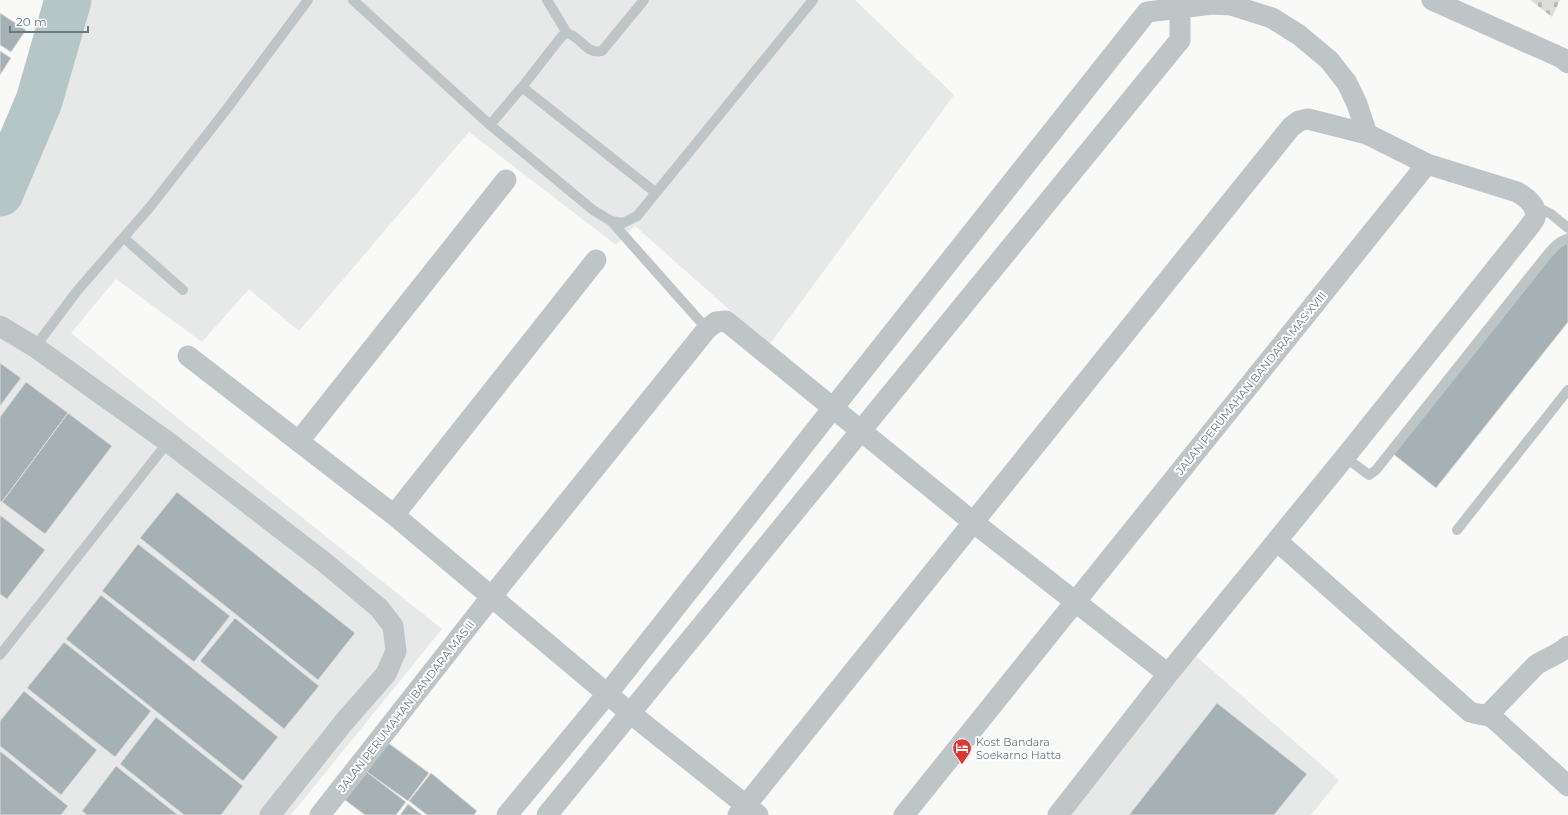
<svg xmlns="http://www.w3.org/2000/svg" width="1568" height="815" viewBox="0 0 1568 815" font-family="Montserrat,sans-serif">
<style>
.built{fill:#e7e9e8}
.cemetery{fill:url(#cemetery-stones)}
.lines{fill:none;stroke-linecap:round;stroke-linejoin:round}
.river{stroke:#b6c6c7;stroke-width:47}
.building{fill:#a5b1b4;stroke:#dbdbd9}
.lane{stroke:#bec5c7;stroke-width:10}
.street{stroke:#bec5c7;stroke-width:21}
.labels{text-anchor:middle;stroke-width:4;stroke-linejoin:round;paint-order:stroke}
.street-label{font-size:11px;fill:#667a81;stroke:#fff}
.poi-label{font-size:11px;fill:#667a81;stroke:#fff;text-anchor:start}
</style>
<defs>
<pattern id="cemetery-stones" width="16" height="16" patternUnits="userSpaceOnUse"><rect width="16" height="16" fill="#dbded7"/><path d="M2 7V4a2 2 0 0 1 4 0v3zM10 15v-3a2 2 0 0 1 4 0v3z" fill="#b5b9b4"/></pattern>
</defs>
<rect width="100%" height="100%" fill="#f9f9f7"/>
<path class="built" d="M73,0H855L954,95L769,345L635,226L616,245L469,132L299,331L249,289L202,342L116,279L71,333L442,629L291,815H0V163Z
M1190,651L1339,780L1311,815H1063Z"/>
<path class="cemetery" d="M1530,0H1560L1552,17Z"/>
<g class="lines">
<path class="river" d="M0,193L39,101L68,0"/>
</g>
<path class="building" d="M0,13L26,30L11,52L0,45Z
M0,51L11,58L0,75Z
M1568,232V322L1436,488L1392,453Z
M0,363L21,378L0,406Z
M26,382L68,413L2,502L0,501V417Z
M68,413L112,446L45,534L2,502Z
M177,492L355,633L318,680L140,538Z
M0,515L45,550L7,599L0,594Z
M138,544L230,616L194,662L102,591Z
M101,595L278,737L243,781L66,639Z
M235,618L319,686L284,729L200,661Z
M64,642L151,711L115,757L27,688Z
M24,691L97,750L61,795L0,746V721Z
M1217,703L1307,774L1274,815H1129Z
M156,717L243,786L221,815H184L120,764Z
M387,742L429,773L408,801L367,772Z
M0,751L68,806L61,815H0Z
M116,766L178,815H87L82,811Z
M367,772L406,802L396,815H365L345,800Z
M431,773L477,811L474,815H427L409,801Z
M408,804L422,815H400Z"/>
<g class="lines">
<path class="lane" d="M353,0L490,125L593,210L611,221L623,223L637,216L813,0
M547,0L567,33
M522,87L655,192
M490,125L522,87L562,36L567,33C581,37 587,55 602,51L644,0
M1533,205L1551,214L1568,228
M611,221L707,329
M124,238L183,290
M35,347L77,291L150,207L226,110L308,0
M1345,457L1369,475L1376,470L1547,255C1553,249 1559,240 1568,239
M1457,530L1568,390
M0,655L168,442"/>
<path class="street" d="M1432,0L1562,58L1568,63
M0,326L35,347L168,442L324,562L379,608L393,626L396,651L386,674L344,722L270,815
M188,356L394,515L630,713L758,815
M299,441L506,180
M394,515L596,260
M1277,541L1470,712C1478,715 1486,714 1493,718L1568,786
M1488,715L1536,665C1547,658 1558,655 1568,646
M320,815L492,596L707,329L716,322L726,321L973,522L1168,674
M507,815L608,693L833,408L1147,12L1212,4L1231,5L1272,18L1299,35L1329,60L1347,83L1357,104L1367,134
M547,815L1180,40V8
M738,815L1291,127L1299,121L1308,119L1367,134L1427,164L1517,192C1526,197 1538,205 1535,218C1534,221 1531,224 1529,227L1345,457L1168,674L1058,815
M904,815L1427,164"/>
</g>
<defs>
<g id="hotel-pin" transform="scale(1)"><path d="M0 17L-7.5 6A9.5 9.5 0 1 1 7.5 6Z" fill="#dc3735" stroke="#fff"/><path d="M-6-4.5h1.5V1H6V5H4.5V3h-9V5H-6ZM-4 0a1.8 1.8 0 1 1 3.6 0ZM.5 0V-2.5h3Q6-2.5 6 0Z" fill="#fff"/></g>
</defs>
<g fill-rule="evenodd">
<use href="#hotel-pin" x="962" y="748"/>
</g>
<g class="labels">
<g class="street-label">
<text transform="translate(1251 383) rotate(-51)" y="4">JALAN PERUMAHAN BANDARA MAS XVIII</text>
<text transform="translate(406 706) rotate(-52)" y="4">JALAN PERUMAHAN BANDARA MAS II</text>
</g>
<g class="poi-label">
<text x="976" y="746">Kost Bandara<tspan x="976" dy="13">Soekarno Hatta</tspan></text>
</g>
</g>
<path d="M10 26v6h78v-6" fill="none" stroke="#667a81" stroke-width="2"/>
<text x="16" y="26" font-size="12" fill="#667a81" stroke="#ffffff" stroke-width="3" paint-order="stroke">20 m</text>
</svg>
